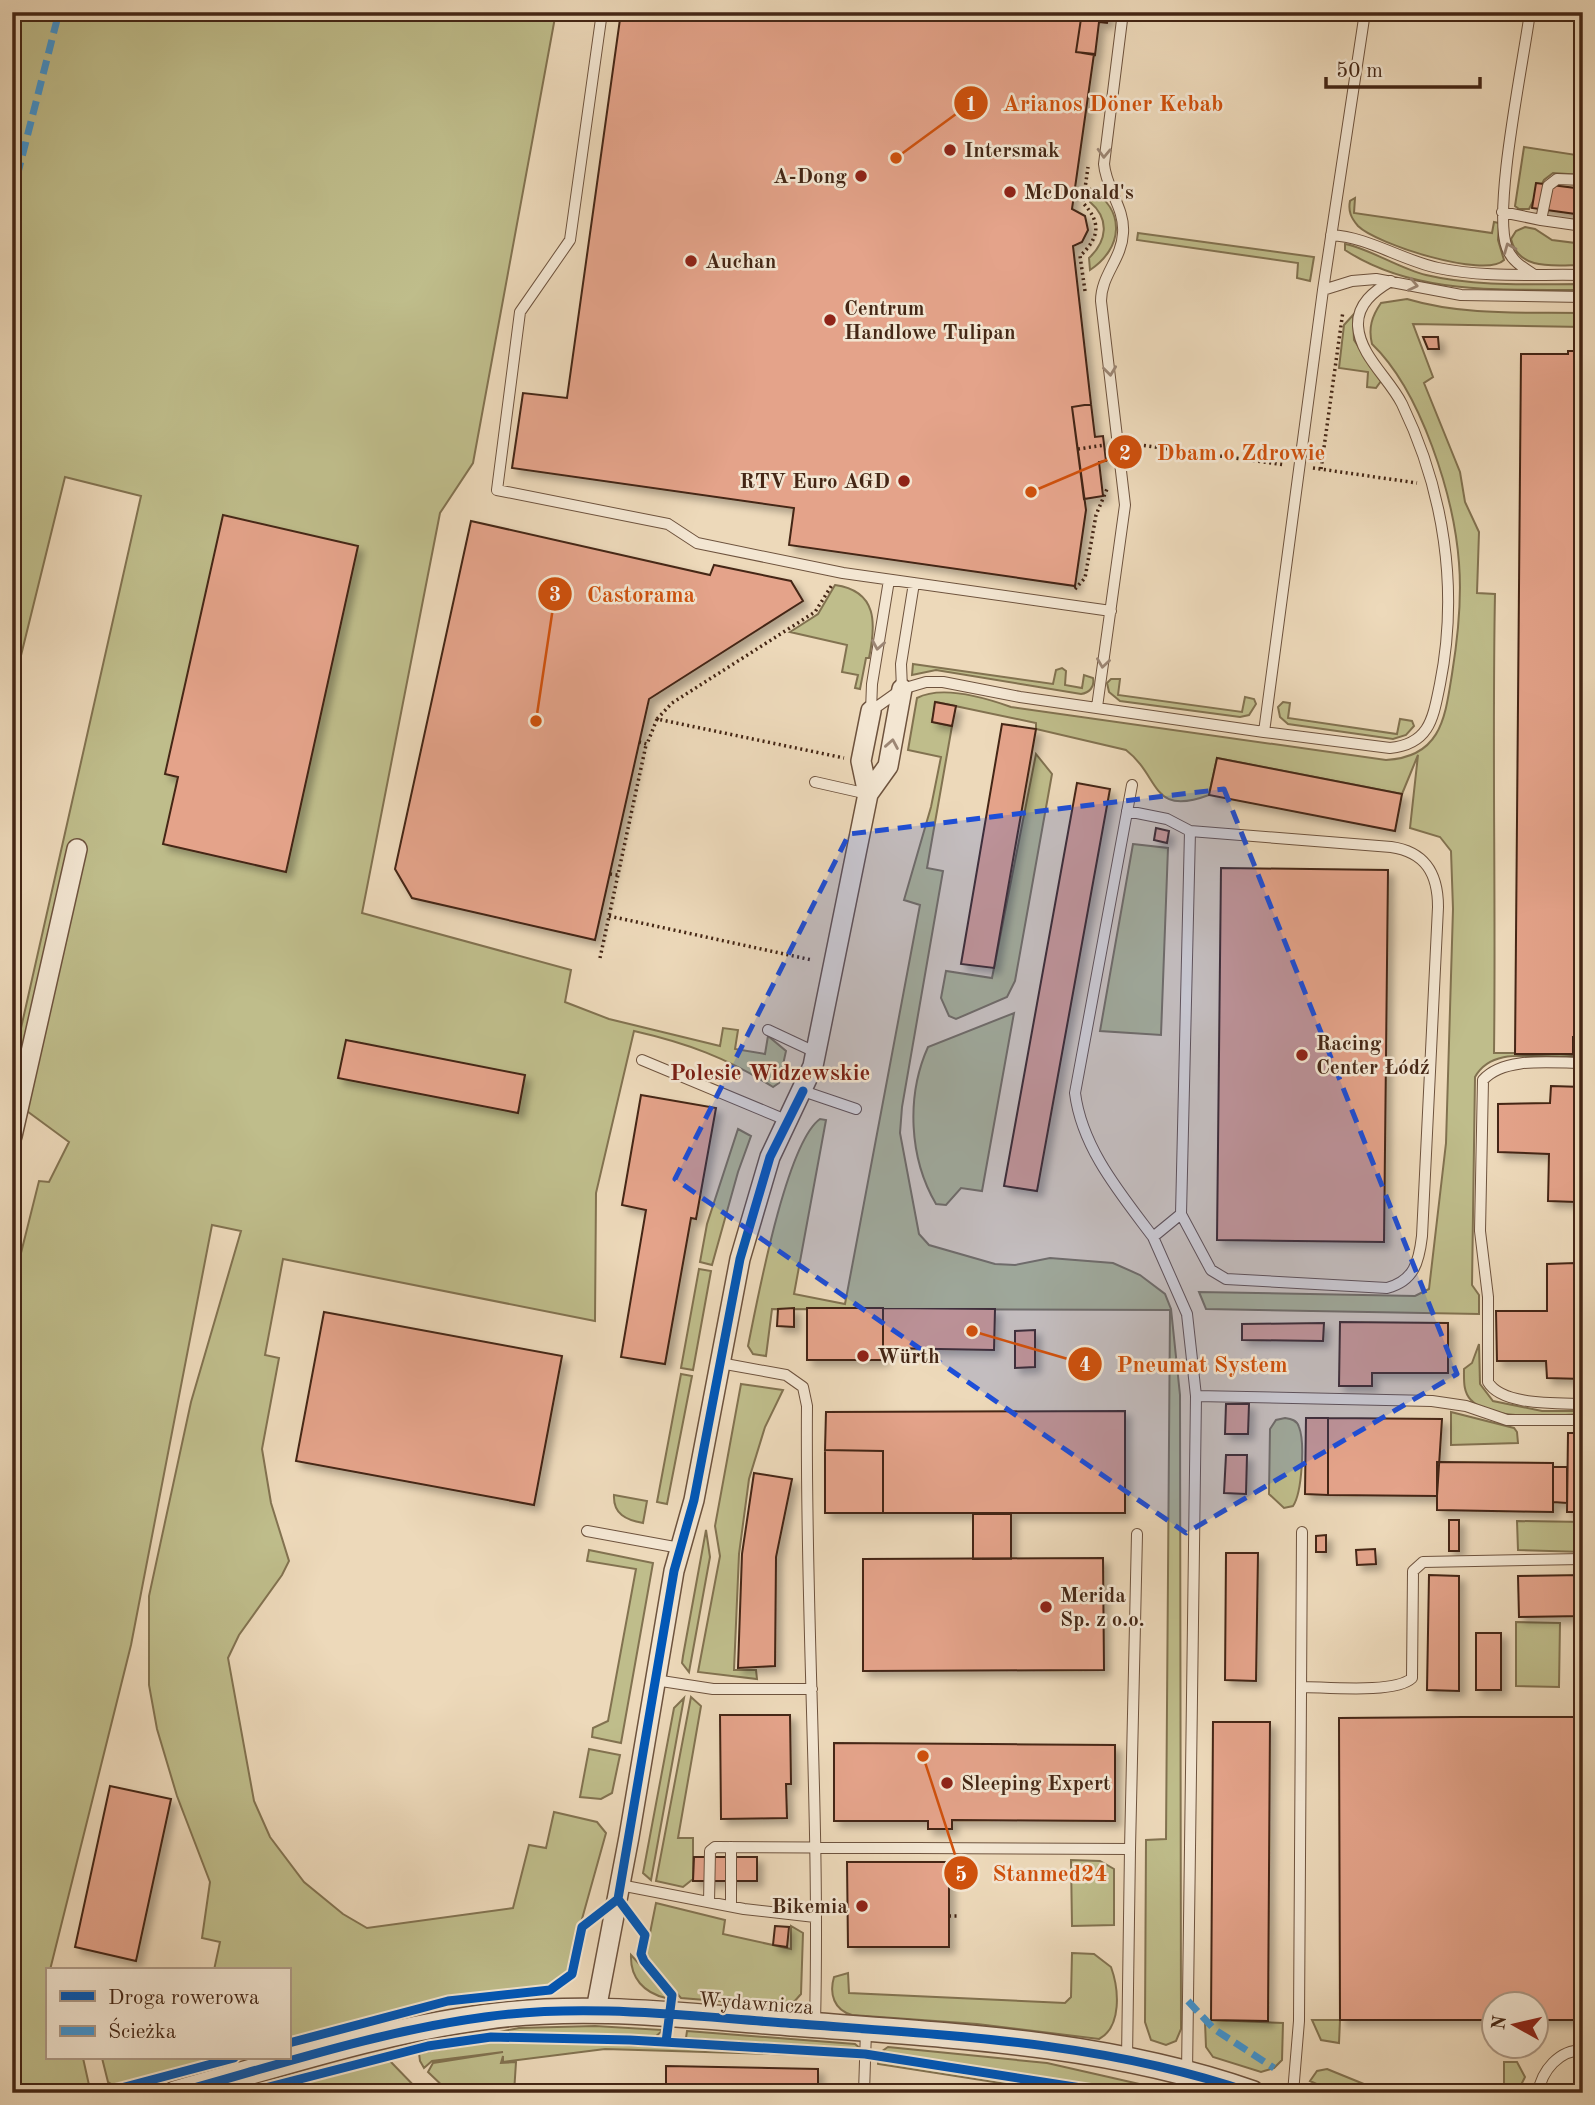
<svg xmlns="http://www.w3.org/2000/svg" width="1595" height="2105" viewBox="0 0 1595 2105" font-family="'Old Standard TT',serif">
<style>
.green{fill:#bfbd8b;stroke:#827250;stroke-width:2}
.building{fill:#e4a38a;stroke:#442615;stroke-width:2;filter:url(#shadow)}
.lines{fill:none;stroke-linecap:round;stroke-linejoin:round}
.service-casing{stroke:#6e533e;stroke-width:12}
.minor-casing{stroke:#6e533e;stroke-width:22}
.tertiary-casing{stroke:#6e533e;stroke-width:27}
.path{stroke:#442615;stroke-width:3.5;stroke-dasharray:2 3.5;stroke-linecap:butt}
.service{stroke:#f3e6d2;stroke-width:10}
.minor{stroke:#f3e6d2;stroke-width:19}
.tertiary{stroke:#f3e6d2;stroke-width:24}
.quiet{stroke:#4095d3;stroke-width:7;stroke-dasharray:14 7;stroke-linecap:butt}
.cycleway-casing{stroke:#f3e6d2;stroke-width:13}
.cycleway{stroke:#0057b8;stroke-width:9}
.oneway{stroke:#9c8674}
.marked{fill:#1d4ed8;fill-opacity:0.2;stroke:#1d4ed8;stroke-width:5;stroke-dasharray:14 9;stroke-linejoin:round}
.poi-dot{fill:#8f2418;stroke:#f3e6d2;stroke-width:2.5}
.labels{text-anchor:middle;stroke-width:5;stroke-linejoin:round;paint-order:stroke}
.poi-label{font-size:21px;font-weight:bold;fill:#442615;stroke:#f3e6d2;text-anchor:start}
.street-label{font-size:21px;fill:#442615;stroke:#f3e6d2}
.neighbourhood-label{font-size:23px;font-weight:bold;fill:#7a1f14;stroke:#f3e6d2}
.leader{fill:none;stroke:#cf510d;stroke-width:2.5}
.callout-dot{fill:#cf510d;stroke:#f3e6d2;stroke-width:2.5}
.mark-label{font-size:21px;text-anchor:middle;font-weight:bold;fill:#fff}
.callout-label{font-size:23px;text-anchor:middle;font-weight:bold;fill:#cf510d;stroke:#f3e6d2;stroke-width:5;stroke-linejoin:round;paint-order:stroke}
</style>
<defs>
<filter id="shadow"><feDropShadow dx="5.5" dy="5.5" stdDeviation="3.5" flood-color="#0004"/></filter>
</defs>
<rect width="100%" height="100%" fill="#edd9ba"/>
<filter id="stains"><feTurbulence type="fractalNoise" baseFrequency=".00286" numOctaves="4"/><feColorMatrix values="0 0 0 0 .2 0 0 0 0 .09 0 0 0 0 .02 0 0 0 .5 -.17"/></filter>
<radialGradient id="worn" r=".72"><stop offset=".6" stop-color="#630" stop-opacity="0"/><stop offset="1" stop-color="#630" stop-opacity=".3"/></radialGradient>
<path class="green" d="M12,12H556L473,463L440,513L362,913L571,970L565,1002L609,1019L720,1046L723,1028L738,1030L735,1049L765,1054L768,1036L786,1051L779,1083L773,1087C727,1058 687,1043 634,1031L596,1193L595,1321L283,1259L265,1355L279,1358L262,1449L271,1503L289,1561L282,1575L239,1635L228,1658L254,1801L270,1837L304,1882L343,1914L367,1928L513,1908L529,1845L546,1848L554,1812L597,1822L606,1833L570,1962L566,1974L551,1985L451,1997L289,2039V1970H214L220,1942L202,1938L210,1882L177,1796L157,1729L149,1685V1596L191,1402L241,1231L212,1225L131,1645L50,1970H47V2058H83L89,2085C61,2084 37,2099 12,2081V1289L39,1181L49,1182L69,1142L12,1100V1068L141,496L65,477L12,692Z
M1524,147L1583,156V175L1553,173L1544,180L1529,209H1519L1515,206Z
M1091,189C1126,211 1123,248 1090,270L1089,258C1107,241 1110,219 1090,202Z
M1355,198L1354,213L1492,233L1494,222L1499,223L1498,240L1504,260C1485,279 1376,244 1358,226C1351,218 1348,211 1350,201Z
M1525,227L1535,229L1552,240L1583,244V265C1556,265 1519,272 1511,239L1516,231Z
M1138,233L1314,257L1310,281L1297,278L1298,263L1137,240Z
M1345,244C1366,247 1400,269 1426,275C1477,287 1531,284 1583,284V290C1504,289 1415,296 1345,250Z
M1407,299C1464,316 1524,312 1583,313V327L1413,324L1433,377L1424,383L1460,472L1465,502L1479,532L1477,593L1495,594C1492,747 1496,900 1494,1053H1583C1555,1066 1496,1039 1475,1077L1472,1285L1479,1295V1314L1206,1309L1199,1292L1415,1296L1429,1289L1446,1143L1453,909L1451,851L1440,837L1410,828L1418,755L1402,794L1217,758L1209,795C1150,817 1161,777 1126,750L1036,729V723L936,702L932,722L952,726L927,868L943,871L902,1107L900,1133L919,1234L929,1245L995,1264L1015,1265L1050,1258L1113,1263L1140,1275L1165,1294L1171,1309L1180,1395L1181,2029L1176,2041L1166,2045L1151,2040L1145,2022L1146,1840L1166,1839L1170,1310L772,1309L766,1356L753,1354L748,1346C757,1302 786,1143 820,1119L826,1120L794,1294L845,1304L920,905L904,900L931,807L941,757L908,750L917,698C942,685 986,698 1011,707L1386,760C1441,757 1445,718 1452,674C1458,637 1462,600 1459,563C1454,496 1421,391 1372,344C1368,328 1372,316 1381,303Z
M1353,315L1354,340L1381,381L1376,388L1367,387L1368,372L1339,368L1344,325Z
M835,585C878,591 876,624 869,658H866L860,689L855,688L858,675L842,672L847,645L790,632L818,614Z
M913,664L1053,684L1056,670L1062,668L1066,671L1065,685L1082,688L1084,675L1093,678C1095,687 1089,693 1081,694L936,670L912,675Z
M1111,679H1120L1118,695L1242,712L1245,697L1254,699L1256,704L1249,715L1240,717L1120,701L1109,692L1107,683Z
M1283,702L1290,703L1288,718L1397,734L1400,719L1412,721L1414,726L1406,735L1393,739L1288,724L1280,717L1278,707Z
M1036,754L1052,774L1015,981L1007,997L956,1019L949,1016L941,998L946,971L992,978Z
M1133,844L1168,848L1161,1035L1100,1031Z
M1014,1013L982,1191L961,1188L946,1205L936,1204C909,1158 906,1096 928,1047Z
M738,1129L751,1136L738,1172L712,1265L700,1262L707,1224Z
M699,1269L711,1271L693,1370L681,1368Z
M1479,1344L1480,1384L1493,1401L1542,1411H1583V1414C1555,1415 1491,1422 1471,1400C1463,1392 1464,1380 1464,1369L1472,1363Z
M681,1374L692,1376L667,1504L657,1502Z
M741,1384L783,1390L765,1427L749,1479L739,1554L734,1670H756L757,1679L698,1672L720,1556L715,1526Z
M1451,1412L1514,1428L1517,1432L1518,1443L1451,1445Z
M1285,1418C1291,1419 1297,1420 1299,1427C1305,1442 1302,1493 1293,1506L1284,1508L1269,1494L1270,1429L1276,1420Z
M614,1495L647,1501L643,1523C626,1520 613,1514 614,1495Z
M1517,1521L1583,1522V1552L1518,1550Z
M706,1530L710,1557L689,1672L682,1663L683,1656Z
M589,1550L653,1563L621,1743L592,1737L593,1728L608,1721L636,1569L587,1561Z
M1516,1622L1560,1623L1559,1687L1516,1686Z
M691,1697L701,1706L678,1838H693V1879L683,1887L656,1881Z
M684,1698L651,1880L643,1873L674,1708Z
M589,1749L620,1755L612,1793L601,1799L580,1797Z
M1071,1860L1100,1861L1114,1869V1925L1072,1926Z
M656,1903L725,1920L723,1934L791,1949V1926L803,1933L801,1994L793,2003L780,2006L681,1998L645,1958Z
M1072,1953L1094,1954L1111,1967C1119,1989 1122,2027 1099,2039L977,2024L852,2015C834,2010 829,1994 834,1977L848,1973L849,1993L1065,2003L1071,1997Z
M631,1955L667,1994L666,1998C644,1993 630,1978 631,1955Z
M1213,2020L1283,2023L1282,2060L1274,2068L1261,2072L1213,2057L1206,2047L1205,2022Z
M1312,2020H1340L1339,2043L1321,2040Z
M595,2026L663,2030L654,2038L495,2033L519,2028Z
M687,2031L855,2044L861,2049L686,2038Z
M565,2042L836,2056L605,2049L503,2062V2056L501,2063L516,2062L514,2093H450L428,2072L433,2063L503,2052L432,2061L424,2068L420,2061L419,2053L486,2042Z
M888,2047L1047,2063L1179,2093H1131L881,2052Z
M102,2058H219L113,2085L108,2082Z
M389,2060L421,2093H268Z
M878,2061L1089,2093H1064L878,2064Z
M1504,2062H1517L1525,2077L1520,2087L1504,2088Z
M1327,2069L1386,2093H1336L1310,2081L1317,2071Z"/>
<path class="building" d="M621,12H1082L1076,52L1094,54L1072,209L1085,216L1088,230L1082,242L1073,246L1091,404L1072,407L1086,510L1075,586L789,545L794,508L512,468L523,393L567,398Z
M1082,12H1109L1107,23L1099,22L1095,55L1076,52Z
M1536,183L1583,189V215L1532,208Z
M1423,337H1438L1439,349H1428Z
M1568,351H1583L1577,730H1583V1037H1573V1054H1515L1521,354H1568Z
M1091,404L1095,437L1103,436L1106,461L1099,462L1103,496L1084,499L1072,407Z
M223,515L358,546L286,872L163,844L178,777L165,774Z
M471,521L710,575L714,565L791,581L803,601L649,699L595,940L412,898L395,869Z
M935,702L956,706L952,726L932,722Z
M1002,724L1036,729L994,968L961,964Z
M1217,758L1402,794L1395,831L1209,795Z
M1077,783L1110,789L1037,1191L1004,1186Z
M1156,828L1169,831L1167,843L1154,840Z
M1221,868L1388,870L1384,1242L1217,1240Z
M346,1040L525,1075L518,1113L338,1078Z
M1551,1086L1583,1087V1194H1577L1576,1202L1548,1201L1549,1154L1498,1152V1104L1550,1103Z
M641,1095L716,1108L696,1219L691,1218L665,1364L621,1357L646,1210L622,1205Z
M1575,1263L1576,1271H1583V1379L1547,1378L1546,1361H1497L1496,1311H1547V1264Z
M794,1308V1327L777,1326L778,1309Z
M807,1308H883V1360H807Z
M883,1308L995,1309L994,1350L883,1348Z
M324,1312L562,1356L534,1505L296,1461Z
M1340,1322L1448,1323V1373H1372V1386H1339Z
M1324,1323L1323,1341L1242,1340V1324Z
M1035,1330V1367L1015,1368V1331Z
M1226,1404H1249L1248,1434H1225Z
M1125,1411V1513H883V1451L825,1450L826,1412Z
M1306,1418H1328V1495L1305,1494Z
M1328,1418L1442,1419L1437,1496L1328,1495Z
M1568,1433H1583V1512H1567Z
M825,1450L883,1451V1513H825Z
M1226,1455H1247L1246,1494L1224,1493Z
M1437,1462L1553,1463V1512L1437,1510Z
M1553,1467H1567V1503L1553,1502Z
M754,1473L792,1479L776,1557L775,1666L738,1668L742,1554Z
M973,1514H1011V1559H973Z
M1449,1520H1459V1551H1449Z
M1326,1535V1552H1316V1536Z
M1375,1549L1376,1564L1357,1565L1356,1550Z
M1226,1553H1258L1256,1681L1225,1680Z
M1103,1558L1104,1670L863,1671V1559Z
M1429,1575L1459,1576V1691L1427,1690Z
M1583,1575V1616L1519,1617L1518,1576Z
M1476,1633H1501V1690H1476Z
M720,1715H790L791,1784H786L787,1818L721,1819Z
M1463,1717H1583V2020H1536V2004H1494V2020H1340L1339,1718Z
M1213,1722H1270L1268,2021L1211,2020Z
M834,1743L1115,1745V1821L952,1820V1829H928V1821H834Z
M110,1786L171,1799L136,1961L75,1947Z
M694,1857H757V1881H693Z
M847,1862H949V1947H848Z
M775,1926L789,1927L787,1947L773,1945Z
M666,2066L818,2069V2093H666Z"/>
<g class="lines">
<g class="service-casing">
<path id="service" d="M602,12L570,240L520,312L497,490L668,524L697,543L843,573L1111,611
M1530,12C1524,59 1492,211 1507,248C1511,260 1522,267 1533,274
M1502,212L1541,220L1548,186L1557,179L1583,180
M1541,220L1583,226
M1331,235C1368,237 1401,260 1438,268C1485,278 1535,274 1583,275
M1323,290L1352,281L1376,279L1461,295L1583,297
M902,689L901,664L914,583
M1097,707L1125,505L1101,301C1101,275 1122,259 1123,233C1125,208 1106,189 1104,164L1123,12
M871,711L902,689L926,682H943L1020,697L1264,732L1323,290L1365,12
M871,711L872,684L889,580
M1264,732L1390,748C1430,744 1433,718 1440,684C1459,589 1444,491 1402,404C1389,378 1360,356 1358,326C1357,304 1374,291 1391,281
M815,782L868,794
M1132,785L1075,1093C1082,1148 1120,1193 1153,1237
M1127,811L1167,819L1190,831
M768,1030L815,1052
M642,1060L786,1120
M1583,1063C1554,1063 1504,1056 1483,1080L1480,1231L1488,1297V1382C1502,1406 1558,1403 1583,1404
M803,1091L856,1109
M1181,1214L1211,1270L1226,1279L1387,1288C1414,1281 1419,1262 1422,1236L1438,907C1438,874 1426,852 1391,847L1190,831L1181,1214L1153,1237L1187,1314L1196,1396L1187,2073
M720,1363L786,1375L803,1387L807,1406C805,1612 820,1818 815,2023
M1196,1396L1432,1401L1466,1406L1507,1420H1583
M587,1531L680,1548
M655,1680L713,1689H812
M1301,1687C1326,1687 1395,1694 1412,1678L1413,1571L1423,1562L1583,1559
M1130,1849L1137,1534
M620,1885L744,1909L815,1917
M709,1902L710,1851L715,1847L1130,1849L1127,2059
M731,1906V1847
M864,2093L866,2030
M1293,2093L1299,2021L1302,1532
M1538,2093C1542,2070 1559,2050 1583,2050"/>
</g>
<g class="minor-casing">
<path id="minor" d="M868,794L861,761L871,711
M12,1136L77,849
M596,2010L629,1837L674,1571L694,1500L740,1259L770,1157L813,1066L868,794L888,766L902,689"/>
</g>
<g class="tertiary-casing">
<path id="tertiary" d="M176,2093C278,2065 380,2031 485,2017C585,2003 686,2016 786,2023C942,2035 1103,2041 1252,2093"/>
</g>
<path class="path" d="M1085,291L1080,256C1099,238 1102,223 1083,203L1088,167
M1133,444L1285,465
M1078,449L1105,445
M1313,468L1417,483
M1321,469L1343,311
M1075,589L1085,578L1096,515L1107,489
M657,719L672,703L815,612L832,585
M639,742L647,744L657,719L844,758
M610,874L618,875
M609,916L812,960
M600,958L646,745
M831,1907H847
M949,1916H958"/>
<use href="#service" class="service"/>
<use href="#minor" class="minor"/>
<use href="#tertiary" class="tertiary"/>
<path class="quiet" d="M12,196L59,12
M1188,2001L1214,2029L1274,2068"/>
<g class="cycleway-casing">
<path id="cycleway" d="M618,1899L674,1571L694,1500L740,1259L770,1157L803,1091
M618,1899L645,1935L641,1954L644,1961L672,1995L666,2042
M289,2043L448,2001L550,1990L572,1974L582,1927L618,1899
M102,2093L234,2058
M176,2093C278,2065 380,2031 485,2017C585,2003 686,2016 786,2023C942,2035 1103,2041 1252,2093
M246,2093L428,2046L491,2037L630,2040L865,2054L1113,2093"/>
</g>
<use href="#cycleway" class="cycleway"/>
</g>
<defs><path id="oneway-chevron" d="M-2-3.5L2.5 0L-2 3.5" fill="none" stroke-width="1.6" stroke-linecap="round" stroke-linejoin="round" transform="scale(1.75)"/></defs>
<g class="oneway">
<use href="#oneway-chevron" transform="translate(1104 153) rotate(92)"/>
<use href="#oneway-chevron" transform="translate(1509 248) rotate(-112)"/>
<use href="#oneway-chevron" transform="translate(1413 285) rotate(12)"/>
<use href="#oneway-chevron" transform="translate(1110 371) rotate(83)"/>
<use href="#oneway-chevron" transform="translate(878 645) rotate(100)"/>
<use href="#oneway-chevron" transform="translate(1103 663) rotate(98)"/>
<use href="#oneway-chevron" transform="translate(892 744) rotate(-80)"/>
</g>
<path class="marked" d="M1224,789L1457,1374L1186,1533L675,1179L849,834Z"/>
<g class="poi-dot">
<circle cx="950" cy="150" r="7"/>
<circle cx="861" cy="176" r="7"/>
<circle cx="1010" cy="192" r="7"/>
<circle cx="691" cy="261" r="7"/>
<circle cx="830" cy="320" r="7"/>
<circle cx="904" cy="481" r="7"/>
<circle cx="1302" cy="1055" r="7"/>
<circle cx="863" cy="1356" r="7"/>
<circle cx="1046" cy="1607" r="7"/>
<circle cx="947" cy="1783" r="7"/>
<circle cx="862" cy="1906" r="7"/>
</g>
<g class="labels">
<g class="poi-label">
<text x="964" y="157">Intersmak</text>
<text x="847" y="183" text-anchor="end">A-Dong</text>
<text x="1024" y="199">McDonald's</text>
<text x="705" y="268">Auchan</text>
<text x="844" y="315">Centrum<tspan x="844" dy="24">Handlowe Tulipan</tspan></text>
<text x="890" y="488" text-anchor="end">RTV Euro AGD</text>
<text x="1316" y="1050">Racing<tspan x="1316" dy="24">Center Łódź</tspan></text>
<text x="877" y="1363">Würth</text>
<text x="1060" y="1602">Merida<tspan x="1060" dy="24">Sp. z o.o.</tspan></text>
<text x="961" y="1790">Sleeping Expert</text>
<text x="848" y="1913" text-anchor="end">Bikemia</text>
</g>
<g class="street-label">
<text transform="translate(756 2003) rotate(4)" y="7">Wydawnicza</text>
</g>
<g class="neighbourhood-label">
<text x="770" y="1080">Polesie Widzewskie</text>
</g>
</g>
<path class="leader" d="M896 158L971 103M1031 492L1125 452M536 721L555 594M972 1331L1085 1364M923 1756L961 1873"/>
<g class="callout-dot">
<circle cx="896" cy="158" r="7"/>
<circle cx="1031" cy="492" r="7"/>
<circle cx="536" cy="721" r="7"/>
<circle cx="972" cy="1331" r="7"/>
<circle cx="923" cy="1756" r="7"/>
<circle cx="971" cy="103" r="18"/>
<circle cx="1125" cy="452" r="18"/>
<circle cx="555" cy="594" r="18"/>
<circle cx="1085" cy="1364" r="18"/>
<circle cx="961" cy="1873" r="18"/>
</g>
<g class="mark-label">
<text x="971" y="111">1</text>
<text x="1125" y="460">2</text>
<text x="555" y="601">3</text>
<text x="1085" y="1371">4</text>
<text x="961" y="1881">5</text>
</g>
<g class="callout-label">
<text x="1113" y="111">Arianos Döner Kebab</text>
<text x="1241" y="460">Dbam o Zdrowie</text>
<text x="641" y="602">Castorama</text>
<text x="1202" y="1372">Pneumat System</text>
<text x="1050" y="1881">Stanmed24</text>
</g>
<rect width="1595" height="2105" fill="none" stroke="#edd9ba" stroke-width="42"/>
<rect x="14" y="14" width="1567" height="2077" fill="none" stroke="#442615" stroke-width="3.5"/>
<rect x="21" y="21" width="1553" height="2063" fill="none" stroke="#442615" stroke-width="2"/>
<rect x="46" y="1968" width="245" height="91" fill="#f3e6d2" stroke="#ad9986" stroke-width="2"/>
<rect x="60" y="1991" width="35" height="10" fill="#0057b8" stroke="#ad9986" stroke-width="2"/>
<text x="108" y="2004" font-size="21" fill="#442615">Droga rowerowa</text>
<rect x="60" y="2026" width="35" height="10" fill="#4095d3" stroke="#ad9986" stroke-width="2"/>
<text x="108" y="2038" font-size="21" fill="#442615">Ścieżka</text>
<g transform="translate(1515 2025) rotate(278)"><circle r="33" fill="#f3e6d2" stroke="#ad9986" stroke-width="2"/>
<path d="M0-5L12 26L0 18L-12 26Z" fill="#8f2418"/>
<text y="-10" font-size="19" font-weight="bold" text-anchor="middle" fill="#442615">N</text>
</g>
<path d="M1326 77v10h154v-10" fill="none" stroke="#442615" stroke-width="3.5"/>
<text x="1336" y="77" font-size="21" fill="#442615" stroke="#f3e6d2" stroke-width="5" paint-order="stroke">50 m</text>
<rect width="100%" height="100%" filter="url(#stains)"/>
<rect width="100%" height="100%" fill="url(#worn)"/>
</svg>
